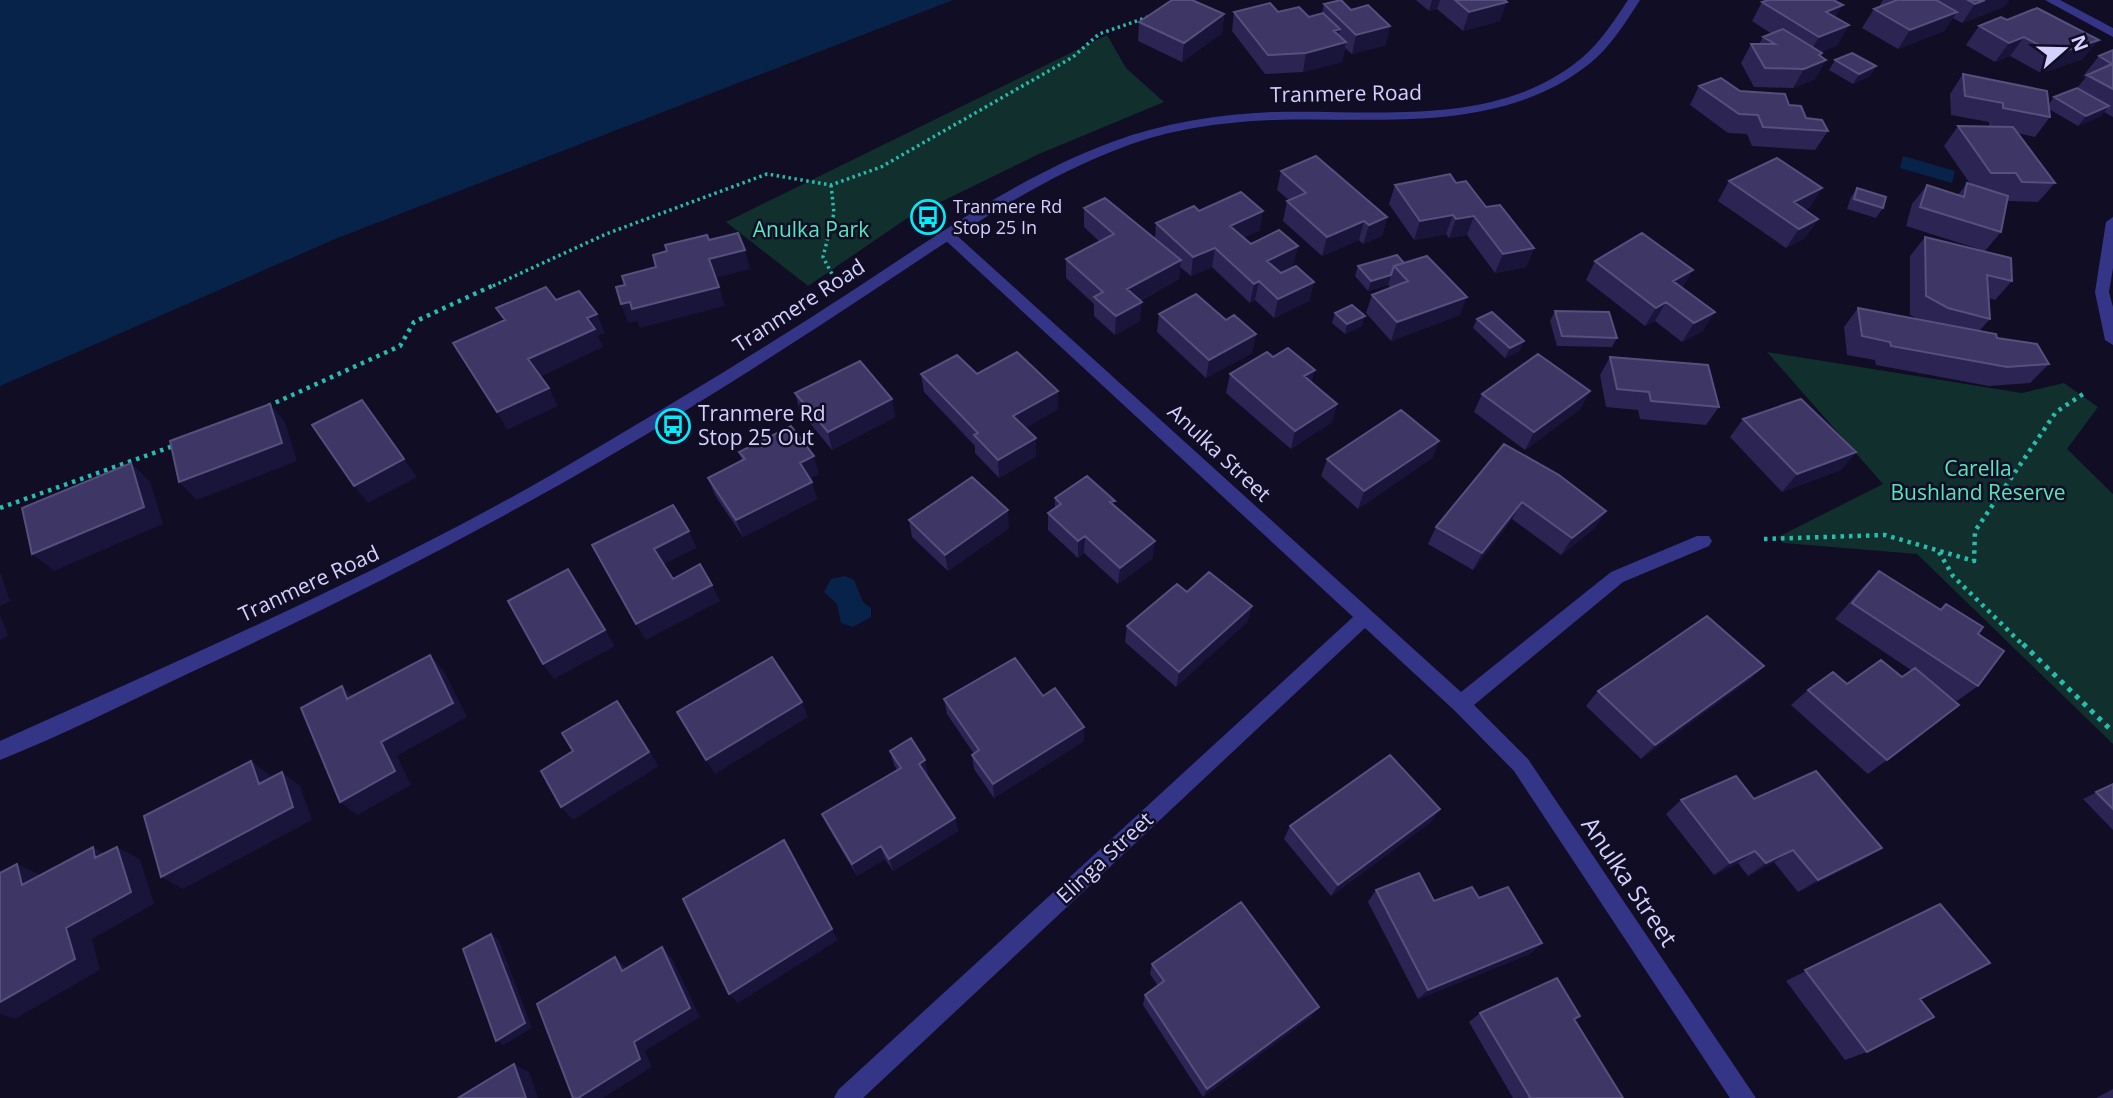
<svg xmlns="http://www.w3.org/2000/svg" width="2113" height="1098" viewBox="0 0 2113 1098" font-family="'Open Sans',sans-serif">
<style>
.green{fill:#102f2d}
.water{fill:#082349}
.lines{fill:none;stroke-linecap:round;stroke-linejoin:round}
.path-far2{stroke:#27bdae;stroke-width:3.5;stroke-dasharray:2.5 3.5;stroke-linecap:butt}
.path-far1{stroke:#27bdae;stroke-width:4.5;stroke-dasharray:3.5 5;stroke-linecap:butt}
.path{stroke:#27bdae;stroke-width:5;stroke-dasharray:4.5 6;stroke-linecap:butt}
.minor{fill:#353587;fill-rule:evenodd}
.tertiary{fill:#353587;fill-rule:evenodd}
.wall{fill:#2c2554}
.shaded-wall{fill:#191439}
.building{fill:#3e3766;stroke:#55507e;stroke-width:2}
.labels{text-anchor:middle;stroke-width:5;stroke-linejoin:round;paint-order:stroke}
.far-poi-label{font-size:18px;fill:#d4d1ff;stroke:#100d25;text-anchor:start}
.street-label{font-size:21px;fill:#d4d1ff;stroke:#100d25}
.park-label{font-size:21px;fill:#55e7bc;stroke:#100d25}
.poi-label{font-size:21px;fill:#d4d1ff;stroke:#100d25;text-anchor:start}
.near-street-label{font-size:24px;fill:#d4d1ff;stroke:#100d25}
</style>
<rect width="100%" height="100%" fill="#100d25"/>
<path class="green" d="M1107,35L1126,68L1164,102L1039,154L906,219L808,286L726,222Z
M1767,352L2022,393L2064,383L2098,407L2067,449L2113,494V744L1917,554L1783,543L1778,537L1883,484Z"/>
<path class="water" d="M0,0H953L335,239L0,386Z
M1903,156L1955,171L1952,183L1900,168Z
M845,576L854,580L863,602L871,608V617L853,627L841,623L837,604L824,592L831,579Z"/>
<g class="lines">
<path class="path-far2" d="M831,185L834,213L823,257L833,276
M493,286L606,234L767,174L831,185L881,167L1073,57L1099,34L1151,16"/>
<path class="path-far1" d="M268,406L400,346L414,322L496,284
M0,508L176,445
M1764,539L1885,535L1974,561L1975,531L2056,412L2086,392
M1939,552L1953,576L2024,646"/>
<path class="path" d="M2023,644L2113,732"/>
<path class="minor" d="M2045,0H2060L2113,28V37Z
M2113,217V268L2109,292L2113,307V345L2105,340L2095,292L2106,222Z
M948,230L953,232L1461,692L1611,572L1697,536H1709L1712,541L1709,546L1623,582L1474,705L1528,759L1756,1098H1730L1514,771L1454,710L1365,628L863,1098H834L838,1090L1353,617L943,238L941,235Z"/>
<path class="tertiary" d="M1628,0H1640C1625,23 1610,48 1588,65C1499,134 1380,117 1275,120C1223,122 1170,129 1121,148C1034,181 957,235 880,286C818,327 756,367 693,406C529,507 360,594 185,675C124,704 63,735 0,760V741C200,651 403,564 592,451C682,398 771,344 858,287C939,234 1020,176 1112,142C1163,123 1219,114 1274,112C1376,109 1498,129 1583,57C1601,41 1615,20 1628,0Z"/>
</g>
<path class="wall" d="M1416,0H1505L1500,21L1463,31L1437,9L1429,11Z
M1768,0H1839L1835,1L1838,45L1820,52V56L1826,60L1815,79L1793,88L1754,87L1741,63L1751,44H1759L1763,37L1772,34L1752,21L1762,2Z
M1883,0H2009L2004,7L1962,23L1953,18L1944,31L1898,49L1862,28L1874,9L1878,8Z
M1324,4L1386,45L1352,54L1345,48L1342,62L1303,72L1265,74L1232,31L1234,12H1278L1309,17L1322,13Z
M1224,14L1222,33L1182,62L1138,41L1139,22Z
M2001,17L2083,59L2041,73L2010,56L1995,62L1966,45L1979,26Z
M2113,50V117L2104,112L2101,116L2078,126L2049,109L2050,117L2035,137L2017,133L2055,183L2038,202L2007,201L2001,232L1985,251L1906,226L1912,204L1927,185L1958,195L1967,183L1971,185L1944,146L1958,126L1989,127V122L1951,115L1950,94L1963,74L2049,104L2054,97L2077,88L2086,77L2083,76L2099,56Z
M1835,60L1876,66L1870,76L1853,84L1829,70Z
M1699,86L1740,91L1789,105L1806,118L1828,131L1815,150L1752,146L1747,134L1728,133L1690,105Z
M1281,171L1387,217L1382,236L1363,244L1359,240L1322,256L1283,221L1287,201L1289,200L1277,190Z
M1729,181L1822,188L1810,207L1805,210L1818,219L1805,238L1786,248L1718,201Z
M1456,183L1534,248L1526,267L1495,273L1467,235L1449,238L1446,234L1414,240L1389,204L1395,185Z
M1857,188L1883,208L1876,218L1847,209L1851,197Z
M1084,208L1155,238L1156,223L1199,211L1260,230L1243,238L1251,244L1298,246L1293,265L1279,272L1281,273L1314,282L1309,301L1274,318L1255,300L1250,303L1212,267L1191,276L1180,267L1179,279L1140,301V321L1115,335L1094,316V304L1066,278V259L1100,242L1084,227Z
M1925,237L2012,281L1995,300L1989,298L1990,319L1979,331L1997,338L2049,364L2030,383L1989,386L1876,365L1875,360L1847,355L1844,327L1858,308L1918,319L1910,315V256Z
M1595,261L1682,288L1703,331L1682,342L1655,321L1645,326L1586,280Z
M1404,263L1460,315L1391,341L1366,313L1372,295L1391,288L1388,285L1368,291L1355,276L1358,266Z
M1555,311L1617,338L1612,347L1557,346L1550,321Z
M1335,313L1362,326L1345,334L1332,323Z
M1159,314L1226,320L1256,334L1252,353L1206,378L1157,332Z
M1477,319L1520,351L1505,358L1473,328Z
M1273,357L1311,382L1337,404L1332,422L1291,449L1226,393L1230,374Z
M1610,357L1719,407L1706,425L1640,419L1638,410L1606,407L1600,375Z
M921,374L1058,409L1025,428L1036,438V456L999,478L975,453V446L924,392Z
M1590,391L1580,409L1525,450L1474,412L1482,394Z
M795,393L892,399L895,417L832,450L800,411Z
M1743,419L1856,452L1841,470L1782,492L1730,437Z
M1439,441L1432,458L1358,509L1321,476L1327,459Z
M1504,444L1595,528L1561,555L1512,519L1473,570L1428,544L1436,527Z
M739,452L819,474L810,478L817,499L743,537L715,495L708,478L742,461Z
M1055,498L1114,506L1153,558L1118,584L1084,553L1078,558L1048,530V513L1055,508Z
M909,520L1009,528L948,571L912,537Z
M1879,571L1940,609L1946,604L1978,634V686L1957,701L1943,692L1887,760L1868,774L1791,705L1808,690L1902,677L1911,670L1835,619L1862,588Z
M1252,606L1247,622L1176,687L1125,642L1127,626Z
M1764,666L1748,681L1641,759L1586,706L1598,691Z
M1043,696L1084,741L994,798L974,769L972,755L974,754L947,714L944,699Z
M890,751L928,774L926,775L955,818L958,831L893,871L885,859L857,876L828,827L822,814L897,770L894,765Z
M2113,784V830L2083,799Z
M1754,799L1882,848L1862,860L1798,892L1774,862L1748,876L1738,863L1714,875L1666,814L1681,800Z
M1431,822L1331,896L1284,839L1290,826Z
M1376,890L1434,901L1479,898L1542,943L1530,954L1418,999L1368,902Z
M1940,904L1920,999L1867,1052L1845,1060L1786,981Z
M1152,964L1312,1016L1203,1097L1143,1005L1145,995L1158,986L1150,974Z
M1480,1013L1580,1016L1574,1020L1623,1098H1513L1469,1022Z
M2113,1089V1098H2096Z"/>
<path class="shaded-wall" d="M1432,0H1440L1437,9L1429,11Z
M1985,0H2009L2004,7L1962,23L1975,4Z
M1507,2L1500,21L1463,31L1469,12Z
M1843,5L1831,24L1826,12Z
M1957,12L1944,31L1898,49L1910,30Z
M1224,14L1222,33L1182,62L1184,43Z
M1849,25L1838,45L1808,56L1819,37Z
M1390,26L1386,45L1352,54L1356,35Z
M1340,29L1337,45L1346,42L1342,62L1303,72L1306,53L1334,31Z
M2024,37L2010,56L1995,62L2009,43Z
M2099,40L2083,59L2041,73L2056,54Z
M1822,53L1816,64L1826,60L1815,79L1793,88L1804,69L1819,55Z
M1876,66L1870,76L1853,84L1859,74Z
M2109,106L2101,116L2078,126L2086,116Z
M1822,188L1810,207L1785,220L1794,202Z
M1263,211L1260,230L1227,245L1230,226Z
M1453,215L1446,234L1414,240L1420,221Z
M1474,216L1467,235L1449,238L1456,219Z
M1387,217L1382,236L1363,244L1369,225Z
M1818,219L1805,238L1786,248L1799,229Z
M1364,221L1359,240L1322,256L1327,237Z
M1298,246L1293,265L1263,280L1267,261Z
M1215,248L1212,267L1191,276L1193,257Z
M1534,248L1526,267L1495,273L1503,254Z
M745,250L750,269L715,278L709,259Z
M1181,260L1179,279L1126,308L1127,289Z
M1693,270L1682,289L1673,281Z
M1391,275L1388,285L1368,291L1371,281Z
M1259,281L1255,300L1250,303L1254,284Z
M1314,282L1309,301L1274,318L1278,299Z
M719,287L725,306L640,328L637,321L628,323L621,304Z
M1467,297L1460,315L1391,341L1397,322Z
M1142,302L1140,321L1115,335L1116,316Z
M1666,302L1655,321L1645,326L1656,308Z
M1715,312L1703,331L1682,342L1694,323Z
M597,314L605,333L598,336L603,347L538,378L528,359L587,318Z
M1365,316L1362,326L1345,334L1347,324Z
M1256,334L1252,353L1206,378L1209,360Z
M1524,341L1520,351L1505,358L1510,348Z
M1315,370L1310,388L1304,376Z
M549,388L558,406L507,430L497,412Z
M1058,391V409L1014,435L1013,416Z
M1590,391L1580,409L1525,450L1534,432Z
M892,399L895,417L832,450L828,432Z
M270,404L285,422L297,461L197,500L179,482Z
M1337,404L1332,422L1291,449L1295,431Z
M375,418L417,477L368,503L354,486Z
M1036,438V456L999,478L998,460Z
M1439,441L1432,458L1358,509L1364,491Z
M1856,452L1841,470L1782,492L1797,474Z
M814,456L819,474L805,481L800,463Z
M131,463L150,481L163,524L54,571L32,554Z
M812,482L817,499L743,537L736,520Z
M1522,502L1512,519L1473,570L1482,553Z
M1008,510L1009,528L948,571L945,555Z
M1606,511L1595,528L1561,555L1572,538Z
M689,531L697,548L662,565L654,549Z
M1085,536L1084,553L1078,558V541Z
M1155,541L1153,558L1118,584L1120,568Z
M568,569L615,646L554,679L543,664Z
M0,571L10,601L0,606Z
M712,585L720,601L646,640L636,624Z
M1252,606L1247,622L1176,687L1179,672Z
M0,614L8,636L0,640Z
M430,655L444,671L467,717L397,756L411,785L357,815L340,802L381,742Z
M1764,666L1748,681L1641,759L1655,745Z
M342,686L358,701L347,699Z
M802,702L808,717L715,774L706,760Z
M627,716L659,766L573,820L561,807Z
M1084,727V741L994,798L993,784Z
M925,760L928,774L922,778L919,764Z
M251,761L270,775L278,798L259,784Z
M282,772L300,786L312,820L183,889L161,877Z
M1440,809L1431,822L1331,896L1338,885Z
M955,818L958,831L893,871L889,859Z
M881,846L885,859L857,876L852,864Z
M93,847L116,860L95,858Z
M117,847L140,859L154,904L92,939L100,970L15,1019L0,1014V1002L66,928Z
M1882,848L1862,860L1798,892L1818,880Z
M1793,850L1774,862L1748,876L1766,863Z
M1755,851L1738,863L1714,875L1730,863Z
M17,864L43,876L22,885Z
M832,929L838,940L738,1003L729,994Z
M491,934L499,940L532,1028L504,1045L496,1041Z
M1542,943L1530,954L1418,999L1428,990Z
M662,947L672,958L700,1017L645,1051L652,1067L603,1098H578Z
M615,957L627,968L622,971Z
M1319,1007L1312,1016L1203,1097L1207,1089Z
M514,1064L529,1072L538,1098H526Z"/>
<path class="building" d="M1172,0H1192L1224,14L1184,43L1139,22Z
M1341,0L1351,10L1368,5L1390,26L1356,35L1324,4Z
M1455,0H1505L1507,2L1469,12Z
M1768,0H1833L1843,5L1826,12L1849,25L1819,37L1762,2Z
M1897,0H1936L1957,12L1910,30L1874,9Z
M1968,0H1985L1975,4Z
M1270,3L1278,12L1299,7L1309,17L1323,13L1340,29L1334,31L1346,42L1306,53L1268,55L1234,12Z
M2037,8L2099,40L2056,54L2024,37L2009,43L1979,26L2001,17L2007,20Z
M1783,29L1822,53L1819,55L1826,60L1804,69L1765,68L1751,44H1775L1763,37Z
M2113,50V89L2087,75L2112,64L2099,56Z
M1852,53L1876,66L1859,74L1835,60Z
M1963,74L2047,91L2050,117L2003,108V103L1965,96Z
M1721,78L1740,91L1785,94L1789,105L1801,106L1806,118L1822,120L1828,131L1763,127L1758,115L1739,114L1699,86Z
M2077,88L2109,106L2086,116L2054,97Z
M1958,126L2013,127L2055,183L2022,182L2016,173H1991Z
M1316,156L1387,217L1369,225L1364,221L1327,237L1287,201L1306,193L1281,171Z
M1777,158L1822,188L1794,202L1818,219L1799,229L1729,181Z
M1450,174L1456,183L1466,181L1486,207L1500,205L1534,248L1503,254L1474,216L1456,219L1453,215L1420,221L1395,185Z
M1967,183L2008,196L2001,232L1920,207L1927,185L1964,197Z
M1857,188L1886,197L1883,208L1854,199Z
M1241,192L1263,211L1230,226L1251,244L1279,230L1298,246L1267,261L1281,273L1296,266L1314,282L1278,299L1259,281L1254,284L1215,248L1193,257L1156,223L1194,206L1199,211Z
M1105,198L1181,260L1127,289L1142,302L1116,316L1094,297L1103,292L1066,259L1114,234L1084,208Z
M738,233L745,250L709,259L719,287L632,309L630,302L621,304L616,287L625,285L622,276L656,267L653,255L667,251L665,245L707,235L709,240Z
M1642,233L1693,270L1673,281L1715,312L1694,323L1666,302L1656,308L1595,261Z
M1925,237L2011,258L2012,281L1987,275L1990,319L1948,308L1926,296Z
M1397,255L1404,263L1394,266L1391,275L1371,281L1358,266Z
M1427,256L1467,297L1397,322L1372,295L1408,281L1394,266Z
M546,287L556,300L579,291L597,314L587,318L595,329L528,359L549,388L497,412L453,343L505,320L496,308Z
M1196,294L1226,320L1234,315L1256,334L1209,360L1159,314Z
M1352,305L1365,316L1347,324L1335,313Z
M1858,308L1996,334L1997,338L2037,344L2049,364L2007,367L1891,346L1890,342L1862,336Z
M1555,311L1609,312L1617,338L1562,336Z
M1492,312L1524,341L1510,348L1477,319Z
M1288,348L1315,370L1304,376L1337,404L1295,431L1230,374L1267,352L1273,357Z
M1017,352L1058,391L1013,416L1036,438L998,460L974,435L978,433L921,374L957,355L977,374Z
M1538,354L1590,391L1534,432L1482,394Z
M1610,357L1708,365L1719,407L1651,401L1649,392L1617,389Z
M860,361L892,399L828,432L795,393Z
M1801,399L1856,452L1797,474L1743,419Z
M362,400L404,459L354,486L312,425Z
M270,404L282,443L179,482L170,441Z
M1401,410L1439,441L1364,491L1327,459Z
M791,426L814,456L800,463L812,482L736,520L708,478L745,459L739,452Z
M1504,444L1559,475L1606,511L1572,538L1522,502L1482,553L1436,527Z
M131,463L144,507L32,554L22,508Z
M1087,476L1115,501L1110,502L1155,541L1120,568L1085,536L1078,541L1048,513L1061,504L1055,498Z
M972,477L1008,510L945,555L909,520Z
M673,505L689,531L654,549L673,579L700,564L712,585L636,624L592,545Z
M568,569L605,630L543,664L508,601Z
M1879,571L1941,610L1946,604L1983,627L1978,634L2004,651L1978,686L1852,603Z
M1209,572L1252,606L1179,672L1127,626L1177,584L1187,592Z
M1707,616L1764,666L1655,745L1598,691Z
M430,655L453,703L381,742L395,771L340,802L301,708L342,686L347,699Z
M772,657L802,702L706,760L677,712Z
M1015,658L1043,696L1055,688L1084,727L993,784L972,755L979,750L944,699Z
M1881,660L1902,677L1915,668L1959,705L1887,760L1808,690L1833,672L1847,684Z
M617,701L649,752L561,807L541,771L573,751L562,733Z
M911,738L925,760L919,764L955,818L889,859L881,846L852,864L822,814L901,768L890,751Z
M1390,755L1440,809L1338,885L1290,826Z
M251,761L259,784L282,772L293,807L161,877L144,816Z
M1816,771L1882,848L1818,880L1793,850L1766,863L1755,851L1730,863L1681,800L1736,776L1754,799Z
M2113,784V809L2096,792Z
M784,840L832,929L729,994L683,899Z
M93,847L95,858L117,847L131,892L66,928L75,959L0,1002V873L17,864L22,885Z
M1419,873L1434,901L1472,887L1479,898L1508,887L1542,943L1428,990L1376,890Z
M1241,902L1319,1007L1207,1089L1145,995L1164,981L1152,964Z
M1940,904L1990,963L1920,999L1934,1017L1867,1052L1805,970Z
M491,934L525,1023L496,1041L463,949Z
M662,947L690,1008L634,1042L640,1059L578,1098H573L537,1004L615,957L622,971Z
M1557,978L1580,1016L1574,1019L1623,1098H1529L1530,1097L1480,1013Z
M514,1064L526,1098H458Z"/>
<defs>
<g id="bus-ring" transform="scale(1.75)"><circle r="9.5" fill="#100d25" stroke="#00edfc" stroke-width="1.5"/><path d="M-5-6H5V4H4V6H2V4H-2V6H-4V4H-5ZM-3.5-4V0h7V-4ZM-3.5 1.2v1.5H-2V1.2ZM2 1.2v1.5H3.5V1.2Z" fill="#00edfc"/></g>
</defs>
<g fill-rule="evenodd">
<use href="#bus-ring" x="928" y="217"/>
<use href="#bus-ring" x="673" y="426"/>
</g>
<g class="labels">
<g class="far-poi-label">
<text x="953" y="213">Tranmere Rd<tspan x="953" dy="21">Stop 25 In</tspan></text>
</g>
<g class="street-label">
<text transform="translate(1346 94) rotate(-1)" y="7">Tranmere Road</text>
<text transform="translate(799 306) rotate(-33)" y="7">Tranmere Road</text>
<text transform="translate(1219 453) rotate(43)" y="7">Anulka Street</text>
<text transform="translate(309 584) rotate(-25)" y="7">Tranmere Road</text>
<text transform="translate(1105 858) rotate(-43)" y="7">Elinga Street</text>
</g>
<g class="park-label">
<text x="811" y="237">Anulka Park</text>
<text x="1978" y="476">Carella<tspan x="1978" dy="24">Bushland Reserve</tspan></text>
</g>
<g class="poi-label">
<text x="698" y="421">Tranmere Rd<tspan x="698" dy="24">Stop 25 Out</tspan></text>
</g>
<g class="near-street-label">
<text transform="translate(1629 882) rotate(56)" y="8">Anulka Street</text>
</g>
</g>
<g transform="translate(2064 49) rotate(70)" stroke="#100d25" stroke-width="5" paint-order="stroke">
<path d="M0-5L12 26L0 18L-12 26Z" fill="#d4d1ff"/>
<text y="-10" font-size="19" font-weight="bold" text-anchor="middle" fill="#d4d1ff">N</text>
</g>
</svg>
